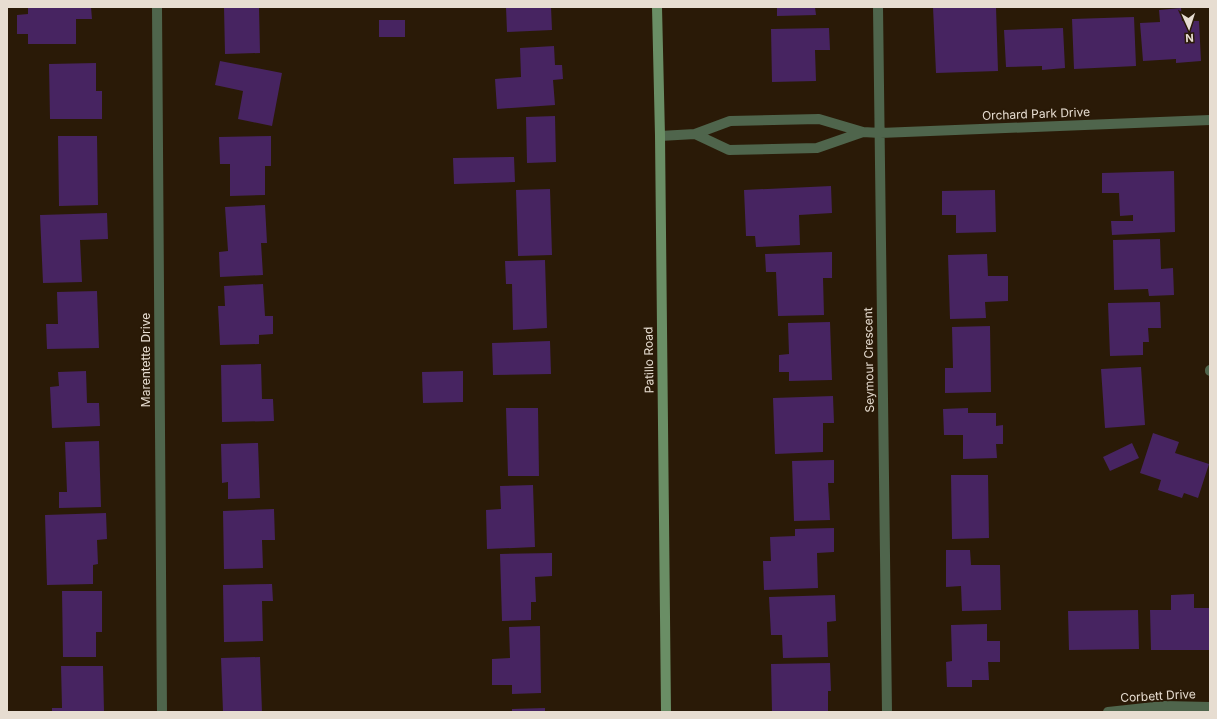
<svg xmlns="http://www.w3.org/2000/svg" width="1217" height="719" viewBox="0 0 1217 719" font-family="Inter,sans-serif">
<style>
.building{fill:#472461}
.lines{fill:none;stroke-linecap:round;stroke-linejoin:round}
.street{stroke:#4f654c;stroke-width:10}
.secondary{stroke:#6a8e65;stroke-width:10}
.labels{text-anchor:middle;stroke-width:3.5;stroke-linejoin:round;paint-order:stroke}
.street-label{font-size:12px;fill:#e7ddd1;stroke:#2a1a07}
</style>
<rect width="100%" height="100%" fill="#2a1a07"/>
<path class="building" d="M28,7H91L92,19H76V44H28V34H17V15L28,14Z
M224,7H259L260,53L225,54Z
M506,7H551L552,30L507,32Z
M777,7H815L816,15L777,16Z
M933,7H996L998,71L936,73Z
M1181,8L1182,21H1199L1201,61L1176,63V59L1143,61L1140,23L1160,22L1159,10Z
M1134,17L1136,66L1074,69L1072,19Z
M379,20H405V37H379Z
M829,28L830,50H815L816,81L772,82L771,29Z
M1063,28L1065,68L1042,70V66L1006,67L1004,30Z
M554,46L555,65H562L563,79L553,80L555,105L497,109L495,79L521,77L520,48Z
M220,61L282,73L272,126L238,119L243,91L215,85Z
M96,63V91H102V119H50L49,64Z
M555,116L556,162L527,163L526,117Z
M58,136H97L98,205L59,206Z
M271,136V166H265V195L230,196V164H220L219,137Z
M514,157L515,182L454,184L453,158Z
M1174,171L1175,232L1112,235L1111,221H1133V215L1120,216L1119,193H1102V173Z
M831,186L832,213L799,215L800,245L756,247L755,236H746L744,190Z
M550,189L552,255L518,256L516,190Z
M995,190L996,232L956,233V215H942V191Z
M265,205L267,243H261L263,275L220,277L219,252L228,251L225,207Z
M107,213L108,239L80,240L82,282L43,283L40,215Z
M1160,239L1161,269L1173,268L1174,295L1149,296L1148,289L1114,290L1113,240Z
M832,252V278H823L824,315L778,316L776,272H766L765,254Z
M987,254L988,276H1008V301L985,302L986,318L950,319L948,255Z
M545,260L547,328L513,330L512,284H506L505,261Z
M263,284L265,316H273V334L259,335V344L220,345L218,306H225L224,286Z
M97,291L99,348L47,349L46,324H58L57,292Z
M1160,302L1161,328H1148L1149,342H1143V355L1110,356L1108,303Z
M830,322L832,380L789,381V372H779V355L789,354L788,323Z
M990,326L991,392L945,393V368H953L952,327Z
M550,341L551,374L493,375L492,343Z
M261,364L262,399H273L274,421L222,422L221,365Z
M1141,367L1145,425L1105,428L1101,369Z
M86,371L87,403H99L100,426L52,428L50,387L59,386L58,372Z
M463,371V402L423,403L422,372Z
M833,396L834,423H823V452L775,454L773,398Z
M506,408H538L539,476H508Z
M968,408V413H996V426L1003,425V444H996L997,458L963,459V435H944L943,409Z
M1153,433L1179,442L1175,453L1209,464L1198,498L1184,493L1182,498L1158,490L1161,480L1140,473Z
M99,441L101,507L59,508V492H67L65,442Z
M258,443L260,498L228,499V482L222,483L221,444Z
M1132,443L1139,458L1110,471L1103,457Z
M834,460V483H828L830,520L794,521L792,461Z
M951,475H988L989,538L952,539Z
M533,485L535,547L487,549L486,510L501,509L500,486Z
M274,509L275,540H262L263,568L224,569L223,511Z
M106,513L107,539L97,540L98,564L93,565V584L47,585L45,515Z
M834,528V552L817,553L818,588L764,590L763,561H771L770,537L795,536V529Z
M946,550H970L971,565H1000L1001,610L962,611L961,586L946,587Z
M552,553V576L535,577L536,602H531V620L502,621L500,554Z
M272,584L273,601H262L263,641L224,642L223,585Z
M62,591H102V632H96V657H63Z
M1194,594V608H1210V650H1151L1150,610H1171V595Z
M835,595L836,621L827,622L828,657L783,658L782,635H771L769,597Z
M1138,610L1139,649L1069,650L1068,611Z
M987,624V641H1000V662H988L989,680H972V687H947L946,662L952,661L951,625Z
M540,626L541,693L512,694V685H492V659L510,658L509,627Z
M260,657L262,712H223L221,658Z
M830,663L831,691H828V712H772L771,664Z
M61,666H103L104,712H52V708H62Z
M545,708V712H512V709Z"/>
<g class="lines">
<path class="street" d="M157,7L162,712
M878,7L887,712
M695,134L729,150L817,148L863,132
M660,136L695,134L730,121L819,119L863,132L880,133L1210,120
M1210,371V370
M1108,712L1164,706L1210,707"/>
<path class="secondary" d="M657,7L660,136L666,712"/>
</g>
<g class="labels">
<g class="street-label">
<text transform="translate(1036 114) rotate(-2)" y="4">Orchard Park Drive</text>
<text transform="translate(146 360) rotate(-90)" y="4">Marentette Drive</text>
<text transform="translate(649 360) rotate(-91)" y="4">Patillo Road</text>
<text transform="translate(869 360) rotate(-91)" y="4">Seymour Crescent</text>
<text transform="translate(1158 696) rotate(-3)" y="4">Corbett Drive</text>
</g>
</g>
<rect width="1217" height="719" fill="none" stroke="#e7ddd1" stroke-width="16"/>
<g transform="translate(1189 28) rotate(177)" stroke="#2a1a07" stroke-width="3" paint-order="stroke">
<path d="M0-3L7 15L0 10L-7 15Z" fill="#e7ddd1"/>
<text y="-6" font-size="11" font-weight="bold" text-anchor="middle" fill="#e7ddd1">N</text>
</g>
</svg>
